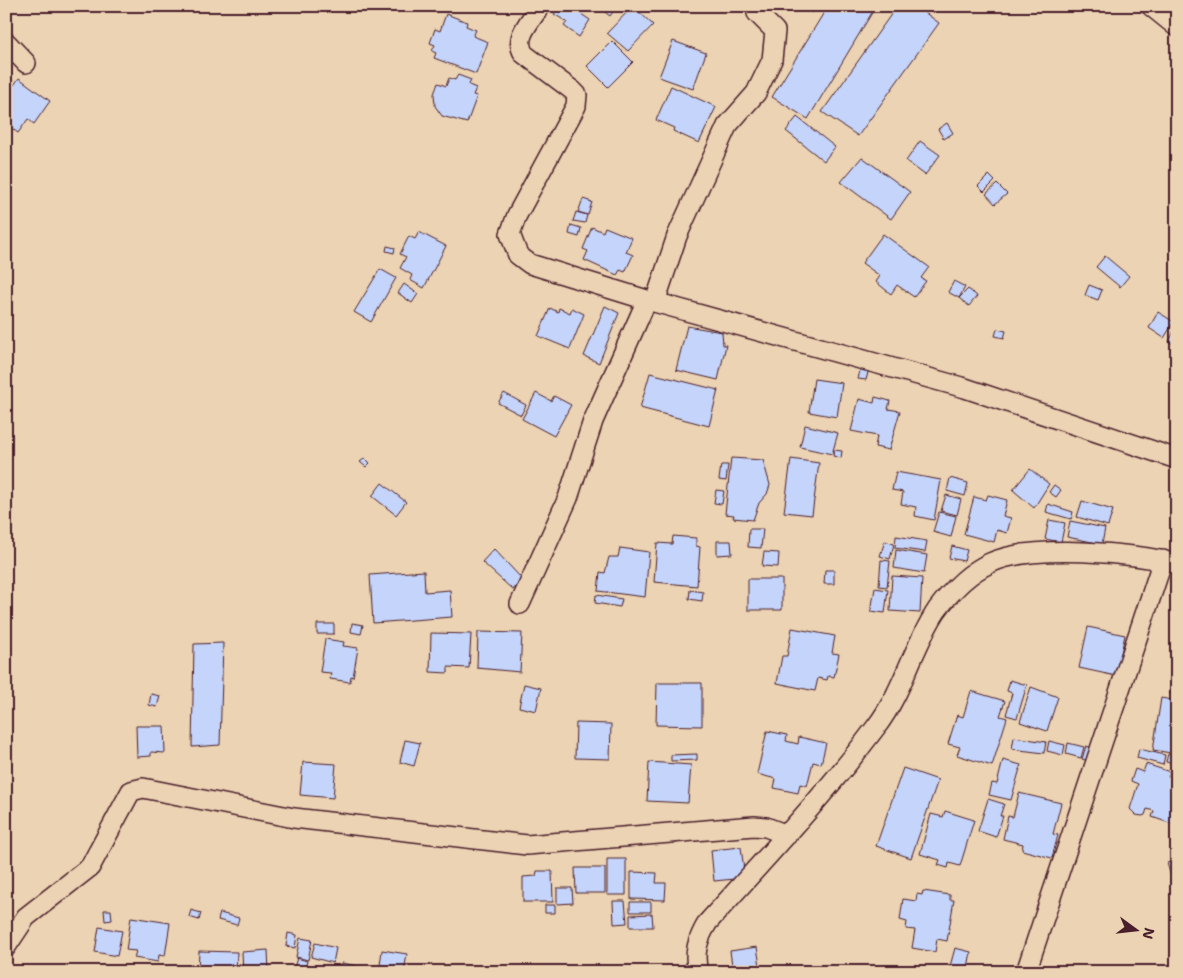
<svg xmlns="http://www.w3.org/2000/svg" width="1183" height="978" viewBox="0 0 1183 978" font-family="'Shantell Sans',sans-serif">
<style>
.building{fill:#c4d4fa;stroke:#4a1f2b}
.lines{fill:none;stroke-linecap:round;stroke-linejoin:round}
.minor-casing{stroke:#4a1f2b;stroke-width:22}
.minor{stroke:#ebd3b3;stroke-width:19}
</style>
<rect width="100%" height="100%" fill="#ebd3b3"/>
<filter id="ink" filterUnits="userSpaceOnUse"><feTurbulence type="fractalNoise" baseFrequency=".02" numOctaves="2"/><feDisplacementMap in="SourceGraphic" scale="10" xChannelSelector="R" yChannelSelector="G"/><feConvolveMatrix kernelMatrix="1 2 1 2 8 2 1 2 1" color-interpolation-filters="sRGB"/></filter>
<g filter="url(#ink)">
<path class="building" d="M559,6H569L590,20L579,37L564,26L567,22L554,14Z
M597,6H617L610,16Z
M633,6L653,25L628,51L607,33Z
M803,6H816L812,13Z
M828,6H876L808,119L772,97Z
M897,6H916L939,23L858,136L822,112Z
M446,14L467,22L466,26L476,30L473,36L488,42L476,74L434,58L436,53L432,51L435,45L430,43L435,29L440,31Z
M612,41L633,62L608,87L587,66Z
M673,41L706,53L693,89L659,77Z
M458,75L471,80L469,85L476,88L473,95L477,96L467,123L442,116L435,106L434,94L438,83L446,86L449,78L455,80Z
M19,78L50,101L34,124L28,119L18,133L6,124V83L14,85Z
M671,86L716,107L699,143L673,131L674,128L656,120Z
M797,117L835,147L824,161L786,131Z
M947,123L953,133L944,139L938,129Z
M920,141L940,155L925,175L906,161Z
M862,157L910,192L891,219L841,182Z
M989,175L995,181L984,192L978,186Z
M997,184L1007,194L995,204L986,194Z
M583,199L592,202L588,215L578,212Z
M576,212L587,215L585,223L573,221Z
M571,225L581,228L579,237L569,234Z
M592,227L603,232L605,227L632,238L626,252L633,255L625,272L620,270L617,275L584,260L588,251L583,249Z
M419,232L446,246L424,288L410,280L412,275L400,268L406,257L400,254L409,236L415,239Z
M883,234L929,267L921,278L926,281L914,297L897,285L891,294L876,282L880,276L862,263Z
M387,246L395,248L394,253L386,251Z
M1105,256L1129,276L1120,287L1096,267Z
M380,269L396,278L371,322L354,312Z
M954,281L965,287L959,298L948,292Z
M404,284L418,294L412,303L398,293Z
M1089,285L1102,290L1098,300L1085,295Z
M968,289L977,296L969,306L959,298Z
M605,306L619,313L599,363L584,356Z
M550,308L558,312L559,308L570,313L572,308L584,314L570,349L538,336Z
M1158,312L1174,322L1164,338L1149,328Z
M1177,324V346L1169,342Z
M687,326L722,332L723,345H726L718,380L676,370Z
M997,329L1006,331L1004,338L995,336Z
M861,366L869,369L866,380L858,379Z
M650,373L718,390L709,426L640,408Z
M814,379L842,383L837,417L809,412Z
M504,393L526,405L521,415L498,403Z
M536,393L551,401L554,396L571,405L554,436L522,419Z
M875,397L890,401L888,409L900,411L889,450L875,447L877,436L851,431L859,399L874,403Z
M805,425L838,433L832,454L800,447Z
M834,450L842,451L841,458L833,456Z
M365,458L370,463L366,467L360,462Z
M731,458L763,460L770,485L767,494L759,503L753,520L733,518L734,515L725,514Z
M791,459L819,463L812,515L784,512Z
M721,465H728L726,481L719,480Z
M1030,469L1049,484L1034,508L1013,490Z
M896,472L941,480L934,520L915,516L916,507L901,504L903,492L892,490Z
M950,478L968,483L965,496L947,491Z
M382,483L406,502L396,515L372,496Z
M1054,485L1061,490L1056,497L1049,492Z
M716,490L724,491L722,504L714,503Z
M946,495L961,499L957,515L941,511Z
M988,495L1007,500L1003,516L1011,518L1007,533L997,530L994,542L964,534L974,497L986,500Z
M1082,501L1113,510L1108,526L1077,517Z
M1048,504L1073,512L1071,519L1046,512Z
M939,512L956,516L951,537L933,532Z
M1049,520L1065,523L1061,542L1045,539Z
M1070,521L1105,528L1102,544L1067,537Z
M749,529H763L761,548L748,547Z
M673,536L696,538V546L700,547L697,586L654,582L657,543L672,544Z
M896,536L927,541L925,552L895,548Z
M717,541H731L732,554L717,555Z
M885,541L894,544L890,559L880,556Z
M952,546L967,550L964,561L949,558Z
M620,548L649,552L645,597L598,591L600,572L605,573L609,557H618Z
M494,549L522,579L513,590L482,562Z
M896,550L927,555L924,573L894,568Z
M764,552L779,553L778,567L762,566Z
M881,560L890,561L887,587L879,586Z
M825,570H834V584H824Z
M424,571L425,592L450,590L452,617L373,623L370,575Z
M892,576L922,578L920,613L890,611Z
M748,579H782V610H748Z
M875,588L888,590L885,613L871,611Z
M690,590L703,592L702,601L689,599Z
M596,595L622,599L620,607L595,603Z
M352,623L363,625L361,634L351,632Z
M317,624H334V634H317Z
M1088,627L1125,635L1116,676L1079,668Z
M792,628L835,636L832,653L839,654L834,677L828,676L827,680L818,678L815,691L777,683L782,656H787Z
M478,632L522,633L520,672L477,668Z
M431,633L471,634L469,668L448,667V673L430,672Z
M325,639L344,642L343,646L358,648L353,677L351,676L350,682L330,679L331,673L320,672Z
M223,643L220,745L192,747L194,644Z
M1177,660V696L1170,694Z
M1010,680L1027,685L1017,718L1006,715L1012,693L1007,691Z
M657,683H702V726L656,725Z
M524,684L541,688L536,711L519,707Z
M1031,687L1058,697L1047,731L1020,722Z
M971,691L1005,701L1000,716L1007,718L992,766L957,755L960,747L948,744L957,715L963,717Z
M151,694L160,696L157,707L149,705Z
M1161,698L1177,701V754L1153,750Z
M576,723L611,724L610,759L575,758Z
M136,726H164L165,753L151,752V756L137,757Z
M767,731L787,735L786,741L798,744L799,737L826,743L821,764L813,762L807,786L800,784L798,793L774,788L776,779L757,774Z
M1014,737L1046,742L1044,753L1012,749Z
M405,740L420,743L414,766L400,762Z
M1049,741L1065,745L1063,755L1047,751Z
M1068,743L1084,747L1081,758L1066,754Z
M1086,746L1093,748L1089,761L1082,759Z
M1139,749L1165,755L1163,765L1137,758Z
M697,754V760L671,761V755Z
M1168,754L1177,756V764L1166,762Z
M1003,760L1021,765L1011,800L989,795L992,783L997,784Z
M303,762L336,764L333,798L300,795Z
M649,762L691,765L688,803L647,801Z
M1146,764L1170,772L1168,776L1177,779L1175,825L1152,817L1154,811L1147,809L1145,815L1142,816L1136,815L1130,809L1138,784L1131,781L1135,769L1143,772Z
M903,768L938,780L911,858L876,846Z
M1019,793L1061,803L1053,834L1058,835L1052,858L1022,850L1023,844L1003,839L1008,816L1013,817Z
M988,799L1004,804L1000,816H1003L996,837L978,831Z
M945,811L974,820L960,866L949,863L948,868L938,865L940,860L920,854L931,814L943,817Z
M741,847L745,878L714,881L711,850Z
M607,859H626V895H607Z
M1177,860V896L1167,863Z
M575,868H605V893H576Z
M537,871H552L553,902H523V877L536,876Z
M631,872L657,873L656,883H666L665,900L631,899Z
M557,888H572L573,903L557,904Z
M923,891L950,895V900H954L947,941L937,939L935,952L912,948L915,930L906,929L907,922L900,920L903,899L916,901L917,894L922,895Z
M613,901H625L627,923L614,924Z
M630,902H651V912H630Z
M545,905H555V913H545Z
M104,910H111L112,920L105,921Z
M191,910L201,913L199,920L189,917Z
M220,913L239,918L237,925L218,920Z
M652,914L653,927H630V915Z
M131,917L170,923L165,956L159,955L158,962L134,958L136,951L126,950Z
M99,927L122,931L117,956L95,952Z
M288,933L297,935L295,948L286,946Z
M300,938L312,940L308,960L296,957Z
M315,943L336,948L333,963L311,957Z
M757,947L761,972H733L730,951Z
M955,948L971,952L967,972L949,970Z
M268,950L269,972H243L242,952Z
M382,950L407,954L404,972H390L391,966L380,965Z
M199,951L237,952L236,972H198Z
M297,958L307,961L304,972L293,971Z
M342,963L357,966L356,972H340Z"/>
<g class="lines">
<g class="minor-casing">
<path id="minor" d="M540,6C531,21 513,37 524,54L572,90L577,95L576,106L517,215L510,234L518,255L530,264L647,300L965,388L1177,459
M1151,6L1177,27
M6,42L26,63
M655,302L677,236L727,126L756,93L772,60L775,31L757,13L759,6
M520,604L568,498L593,421L647,300
M6,947L26,917L90,867L131,791L143,788L294,818L527,845L754,826L766,827L787,835
M698,972C693,953 698,938 708,922C765,859 825,795 876,727C903,692 913,646 937,610C951,591 968,573 990,563C1030,544 1134,552 1177,564
M1026,972L1163,560"/>
</g>
<use href="#minor" class="minor"/>
</g>
</g>
<rect width="1183" height="978" fill="none" stroke="#ebd3b3" stroke-width="25"/>
<rect x="12" y="12" width="1158" height="953" fill="none" stroke="#4a1f2b" stroke-width="2" filter="url(#ink)"/>
<g transform="translate(1136 930) rotate(105)" stroke="#ebd3b3" stroke-width="4" paint-order="stroke">
<path d="M0-4L9 19L0 12L-9 19Z" fill="#4a1f2b"/>
<text y="-8" font-size="14" font-weight="bold" text-anchor="middle" fill="#4a1f2b">N</text>
</g>
</svg>
